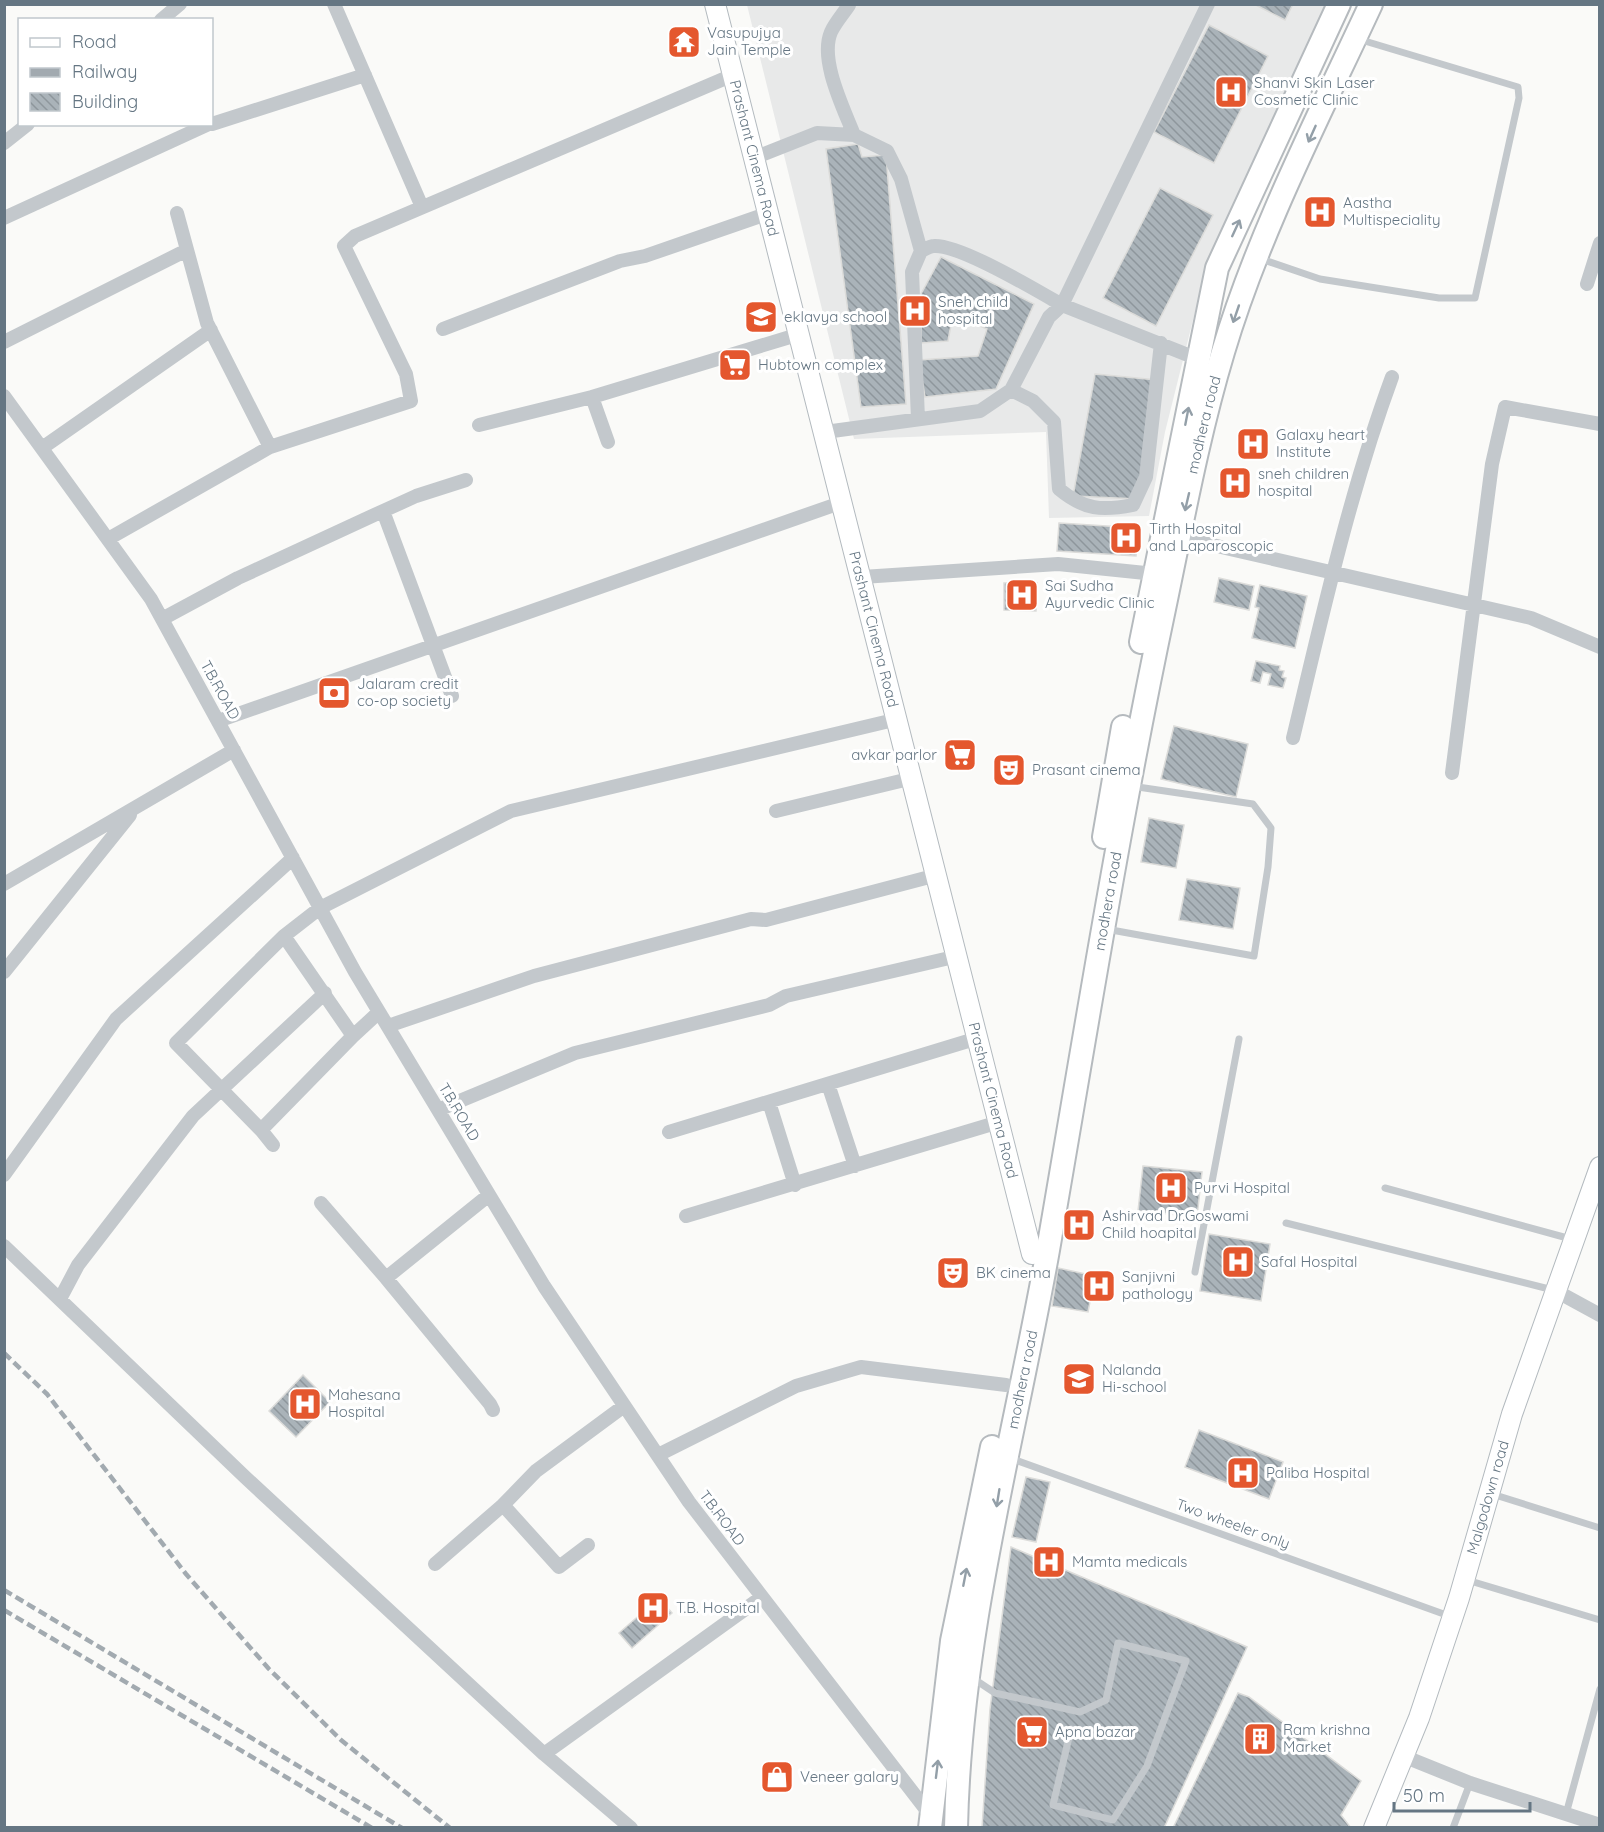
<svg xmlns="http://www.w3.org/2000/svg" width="1604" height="1832" viewBox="0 0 1604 1832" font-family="Quicksand,sans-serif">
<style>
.built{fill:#e8e9e9}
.building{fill:url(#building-back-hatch);stroke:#dcdcda;stroke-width:1.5}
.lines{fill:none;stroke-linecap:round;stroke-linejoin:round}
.secondary-casing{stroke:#b3babf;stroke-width:22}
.primary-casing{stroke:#b5babe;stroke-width:26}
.lane{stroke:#c3c8cc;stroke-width:7}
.street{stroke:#c3c8cc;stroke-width:14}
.secondary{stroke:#fff;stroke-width:20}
.primary{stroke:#fff;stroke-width:22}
.rail{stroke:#a2aab0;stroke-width:4.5;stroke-dasharray:9 4.5;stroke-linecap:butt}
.oneway{stroke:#939fa8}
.labels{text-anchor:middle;stroke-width:6;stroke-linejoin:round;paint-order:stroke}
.poi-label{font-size:15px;fill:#657683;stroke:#fff;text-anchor:start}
.street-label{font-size:15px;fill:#657683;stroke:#fff}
</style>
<defs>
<pattern id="building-back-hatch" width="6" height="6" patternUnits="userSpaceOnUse" patternTransform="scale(1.5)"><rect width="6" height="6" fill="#aab3b9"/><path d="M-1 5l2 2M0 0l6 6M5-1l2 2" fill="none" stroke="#8e969c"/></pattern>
</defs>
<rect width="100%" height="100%" fill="#fafaf8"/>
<path class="built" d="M747,5H1326L1206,268L1165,432L1149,516L1049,518L1046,432L854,439Z"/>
<path class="building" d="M1254,4H1293L1285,20Z
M1209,25L1268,56L1214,163L1154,132Z
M858,144L862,157L886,155L906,404L861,407L826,149Z
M1160,188L1213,215L1156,326L1103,298Z
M941,257L1034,304L996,389L925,397L919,360L978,356L987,329L953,314L948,341L921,343V294Z
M1095,374L1157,380L1138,499L1073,496Z
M1059,523L1138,528L1136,556L1057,551Z
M1219,578L1254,586L1249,610L1214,602Z
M1004,583H1037L1036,611L1004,610Z
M1260,585L1307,596L1295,648L1252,638L1259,608L1255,607Z
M1256,661L1280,666L1279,670L1284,671L1282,677L1286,678L1283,688L1268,685L1271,674L1263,672L1260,683L1251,681Z
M1174,726L1248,744L1236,797L1161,779Z
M1149,818L1184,825L1176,868L1141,862Z
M1187,879L1240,888L1233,929L1179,920Z
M1143,1166L1202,1172L1197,1217L1138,1211Z
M1209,1234L1270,1244L1261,1301L1200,1291Z
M1058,1268L1095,1276L1088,1312L1052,1306Z
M303,1375L330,1402L296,1437L269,1411Z
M1199,1430L1283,1462L1269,1499L1185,1467Z
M1026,1477L1050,1482L1036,1542L1012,1537Z
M1011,1547L1247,1647L1164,1828H982L990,1709Z
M659,1598L672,1613L632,1648L619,1633Z
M1238,1693L1249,1697L1361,1781L1341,1815L1351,1828H1173Z"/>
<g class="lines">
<g class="secondary-casing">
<g id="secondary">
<path id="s1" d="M715,4L1032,1254"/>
<path id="s2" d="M1374,1828L1419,1718L1459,1598L1512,1414L1600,1167"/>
</g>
</g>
<g class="primary-casing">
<g id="primary">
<path d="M1141,642L1217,268L1339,4"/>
<path d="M1104,837L1123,727"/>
<path d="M930,1828L952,1641L992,1447"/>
<path id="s3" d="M956,1828C960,1632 1014,1441 1048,1250C1085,1036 1119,822 1164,609C1182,523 1198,435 1223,352C1258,234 1319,116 1371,4"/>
</g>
</g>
<path class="lane" d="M1258,258L1320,279L1439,298H1475L1519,98L1518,87L1358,39
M1106,929L1254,956L1268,867L1271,828L1253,804L1131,786
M1385,1188L1571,1239
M1286,1223L1553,1290
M1195,1272L1239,1039
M1010,1458L1452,1617
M1492,1494L1600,1528
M1467,1580L1600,1620
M971,1677L995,1693L1080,1712L1106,1700L1118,1643L1186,1661L1147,1766L1113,1820L1053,1805L1071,1729
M1566,1814L1600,1689
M1453,1828L1470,1783"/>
<path class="street" d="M334,4L422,207
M849,5C843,14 835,23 831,32C819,60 844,109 854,135
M161,20L180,4
M212,124L365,75
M4,143L28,124
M754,158L817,133L854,135L887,151L901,179L921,251
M177,213L207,323L270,447
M4,218L209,124
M1587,284L1600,243
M443,329L620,261L645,256L769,213
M4,342L187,250
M1011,390L1033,401L1054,422L1059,489C1084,510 1102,511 1133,505L1146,477L1161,343
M4,396L151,599L355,972L544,1286L689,1502L931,1816
M918,419L912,272L921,251C925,249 930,246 934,246C959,244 1038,291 1062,305L1208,4
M479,425L592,397
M825,432L980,411L1011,390L1049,317L1062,305L1198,359
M608,442L592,397L800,334
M42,448L211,330
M383,511L416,496L466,480
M1173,536L1531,618L1600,647
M108,539L270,447L411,401L406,374L344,246L355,236L733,75
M862,577L1058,564L1155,574
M162,619L238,578L383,511L452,696
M218,721L843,502
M1293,738C1322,617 1349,494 1392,377
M1452,773L1492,464L1505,407L1600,424
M776,811L913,778
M4,884L234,750
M284,936L320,908L511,811L898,719
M4,972L130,815
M388,1026L534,976L751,919L766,920L937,875
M353,1036L379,1012
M828,1084L855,1166
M769,1102L795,1185
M438,1110L575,1053L769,1005L786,996L958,956
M261,1130L176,1043L284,936L353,1036L261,1130L273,1145
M669,1132L978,1038
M4,1175L116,1019L293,858
M489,1195L386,1278L490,1404L493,1410
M321,1203L386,1278
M686,1216L999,1122
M4,1246L245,1477L544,1754L762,1597
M1556,1291L1600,1315
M60,1299L78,1265L193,1116L325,993
M658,1455L796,1386L861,1367L1006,1385
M588,1545L559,1567L503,1505L536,1471L624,1406
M435,1564L503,1505
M544,1754L631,1828
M1403,1756L1470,1783L1600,1825"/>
<use href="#secondary" class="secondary"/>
<use href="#primary" class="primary"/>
<path class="rail" d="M4,1353L47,1394L186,1574L269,1669L341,1740L450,1828
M4,1590L402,1828
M4,1610L372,1828"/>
</g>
<defs><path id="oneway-shaft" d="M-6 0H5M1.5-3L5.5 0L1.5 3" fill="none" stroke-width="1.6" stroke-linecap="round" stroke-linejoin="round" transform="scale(1.5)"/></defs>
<g class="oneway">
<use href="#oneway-shaft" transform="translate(1312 134) rotate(114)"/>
<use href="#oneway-shaft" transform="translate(1236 228) rotate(-65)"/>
<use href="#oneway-shaft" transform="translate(1236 314) rotate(109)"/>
<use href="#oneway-shaft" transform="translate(1187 416) rotate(-79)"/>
<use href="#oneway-shaft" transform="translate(1187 502) rotate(103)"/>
<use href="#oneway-shaft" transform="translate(998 1498) rotate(99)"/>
<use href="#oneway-shaft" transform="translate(965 1577) rotate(-79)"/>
<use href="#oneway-shaft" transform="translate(937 1769) rotate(-83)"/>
</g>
<defs>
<g id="temple-square" transform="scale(1.725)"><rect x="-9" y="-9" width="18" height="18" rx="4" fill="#e4572e" stroke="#fff"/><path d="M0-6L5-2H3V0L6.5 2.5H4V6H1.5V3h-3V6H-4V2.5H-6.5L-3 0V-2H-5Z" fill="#fff"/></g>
<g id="hospital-square" transform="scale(1.725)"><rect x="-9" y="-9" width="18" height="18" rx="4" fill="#e4572e" stroke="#fff"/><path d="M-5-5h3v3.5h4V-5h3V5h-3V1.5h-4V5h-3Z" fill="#fff"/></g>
<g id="school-square" transform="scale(1.725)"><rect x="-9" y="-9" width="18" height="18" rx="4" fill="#e4572e" stroke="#fff"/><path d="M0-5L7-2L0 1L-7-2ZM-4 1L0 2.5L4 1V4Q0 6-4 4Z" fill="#fff"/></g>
<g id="supermarket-square" transform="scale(1.725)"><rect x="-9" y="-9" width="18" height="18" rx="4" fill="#e4572e" stroke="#fff"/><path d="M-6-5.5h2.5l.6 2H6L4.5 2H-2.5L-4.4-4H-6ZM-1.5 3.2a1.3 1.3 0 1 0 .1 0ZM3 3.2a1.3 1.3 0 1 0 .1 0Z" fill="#fff"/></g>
<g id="bank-square" transform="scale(1.725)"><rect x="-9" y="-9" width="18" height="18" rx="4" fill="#e4572e" stroke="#fff"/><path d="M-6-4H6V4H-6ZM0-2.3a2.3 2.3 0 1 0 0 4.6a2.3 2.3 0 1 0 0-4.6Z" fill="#fff"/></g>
<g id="theatre-square" transform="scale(1.725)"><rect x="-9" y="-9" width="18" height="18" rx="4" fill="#e4572e" stroke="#fff"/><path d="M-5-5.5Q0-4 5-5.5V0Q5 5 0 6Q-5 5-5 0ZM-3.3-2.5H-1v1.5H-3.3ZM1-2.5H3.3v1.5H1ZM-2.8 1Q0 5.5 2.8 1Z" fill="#fff"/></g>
<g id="building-square" transform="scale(1.725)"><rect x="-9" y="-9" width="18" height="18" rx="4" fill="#e4572e" stroke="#fff"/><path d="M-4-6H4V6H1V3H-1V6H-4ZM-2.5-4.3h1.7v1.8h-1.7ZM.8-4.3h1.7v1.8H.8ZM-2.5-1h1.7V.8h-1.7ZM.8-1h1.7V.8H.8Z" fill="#fff"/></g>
<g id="shop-square" transform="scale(1.725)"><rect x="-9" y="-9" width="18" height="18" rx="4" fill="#e4572e" stroke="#fff"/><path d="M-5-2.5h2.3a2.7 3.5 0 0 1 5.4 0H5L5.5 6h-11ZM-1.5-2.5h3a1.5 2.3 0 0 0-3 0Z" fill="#fff"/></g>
</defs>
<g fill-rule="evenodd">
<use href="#temple-square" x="684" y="42"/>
<use href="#hospital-square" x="1231" y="92"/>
<use href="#hospital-square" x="1320" y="212"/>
<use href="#hospital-square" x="915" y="311"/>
<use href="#school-square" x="761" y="317"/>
<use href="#supermarket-square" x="735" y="365"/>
<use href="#hospital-square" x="1253" y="444"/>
<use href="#hospital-square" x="1235" y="483"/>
<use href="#hospital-square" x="1126" y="538"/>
<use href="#hospital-square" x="1022" y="595"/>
<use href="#bank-square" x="334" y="693"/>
<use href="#supermarket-square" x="960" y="755"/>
<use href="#theatre-square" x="1009" y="770"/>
<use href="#hospital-square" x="1171" y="1188"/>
<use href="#hospital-square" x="1079" y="1225"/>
<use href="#hospital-square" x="1238" y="1262"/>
<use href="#theatre-square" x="953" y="1273"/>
<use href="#hospital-square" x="1099" y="1286"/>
<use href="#school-square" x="1079" y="1379"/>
<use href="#hospital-square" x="305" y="1404"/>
<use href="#hospital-square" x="1243" y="1473"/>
<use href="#hospital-square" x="1049" y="1562"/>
<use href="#hospital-square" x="653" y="1608"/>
<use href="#supermarket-square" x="1032" y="1732"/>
<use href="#building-square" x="1260" y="1739"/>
<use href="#shop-square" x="777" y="1777"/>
</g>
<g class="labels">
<g class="poi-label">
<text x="707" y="38">Vasupujya<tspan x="707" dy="17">Jain Temple</tspan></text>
<text x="1254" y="88">Shanvi Skin Laser<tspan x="1254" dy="17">Cosmetic Clinic</tspan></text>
<text x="1343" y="208">Aastha<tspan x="1343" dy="17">Multispeciality</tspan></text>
<text x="938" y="307">Sneh child<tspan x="938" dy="17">hospital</tspan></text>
<text x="784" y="322">eklavya school</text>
<text x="758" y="370">Hubtown complex</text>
<text x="1276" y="440">Galaxy heart<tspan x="1276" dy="17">Institute</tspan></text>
<text x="1258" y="479">sneh children<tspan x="1258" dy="17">hospital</tspan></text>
<text x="1149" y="534">Tirth Hospital<tspan x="1149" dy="17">and Laparoscopic</tspan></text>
<text x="1045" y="591">Sai Sudha<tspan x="1045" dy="17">Ayurvedic Clinic</tspan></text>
<text x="357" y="689">Jalaram credit<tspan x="357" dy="17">co-op society</tspan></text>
<text x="937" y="760" text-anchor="end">avkar parlor</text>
<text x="1032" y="775">Prasant cinema</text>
<text x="1194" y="1193">Purvi Hospital</text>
<text x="1102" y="1221">Ashirvad Dr.Goswami<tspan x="1102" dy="17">Child hoapital</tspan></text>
<text x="1261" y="1267">Safal Hospital</text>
<text x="976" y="1278">BK cinema</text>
<text x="1122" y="1282">Sanjivni<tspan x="1122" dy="17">pathology</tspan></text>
<text x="1102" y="1375">Nalanda<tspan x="1102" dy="17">Hi-school</tspan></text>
<text x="328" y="1400">Mahesana<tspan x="328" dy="17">Hospital</tspan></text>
<text x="1266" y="1478">Paliba Hospital</text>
<text x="1072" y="1567">Mamta medicals</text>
<text x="676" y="1613">T.B. Hospital</text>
<text x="1283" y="1735">Ram krishna<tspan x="1283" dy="17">Market</tspan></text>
<text x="1055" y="1737">Apna bazar</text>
<text x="800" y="1782">Veneer galary</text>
</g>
<g class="street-label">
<text dy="5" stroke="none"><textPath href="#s1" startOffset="159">Prashant Cinema Road</textPath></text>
<text dy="5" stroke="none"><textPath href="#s3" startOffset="1426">modhera road</textPath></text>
<text dy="5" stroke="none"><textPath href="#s1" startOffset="645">Prashant Cinema Road</textPath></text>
<text transform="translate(220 690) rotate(61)" y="5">T.B.ROAD</text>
<text dy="5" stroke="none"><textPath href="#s3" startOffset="940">modhera road</textPath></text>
<text dy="5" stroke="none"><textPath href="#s1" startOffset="1131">Prashant Cinema Road</textPath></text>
<text transform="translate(459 1112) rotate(59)" y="5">T.B.ROAD</text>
<text dy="5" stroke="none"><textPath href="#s3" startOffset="454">modhera road</textPath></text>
<text dy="5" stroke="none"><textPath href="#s2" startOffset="350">Malgodown road</textPath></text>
<text transform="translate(722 1518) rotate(53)" y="5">T.B.ROAD</text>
<text transform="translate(1233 1524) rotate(20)" y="5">Two wheeler only</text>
</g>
</g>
<rect width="1604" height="1832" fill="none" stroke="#657683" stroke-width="12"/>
<rect x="18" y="18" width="195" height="108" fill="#ffffff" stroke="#c1c8cd" stroke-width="1.5"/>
<rect x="30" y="38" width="30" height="9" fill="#ffffff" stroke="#c1c8cd" stroke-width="1.5"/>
<text x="72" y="48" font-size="18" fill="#657683">Road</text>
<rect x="30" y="68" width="30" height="9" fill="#a2aab0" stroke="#c1c8cd" stroke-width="1.5"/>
<text x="72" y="78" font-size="18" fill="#657683">Railway</text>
<rect x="30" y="93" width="30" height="18" fill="url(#building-back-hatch)" stroke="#c1c8cd" stroke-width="1.5"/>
<text x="72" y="108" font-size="18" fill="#657683">Building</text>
<path d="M1394 1802v9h136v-9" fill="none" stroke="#657683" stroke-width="3"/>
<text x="1403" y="1802" font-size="18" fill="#657683" stroke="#ffffff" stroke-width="4.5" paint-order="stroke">50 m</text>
</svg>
